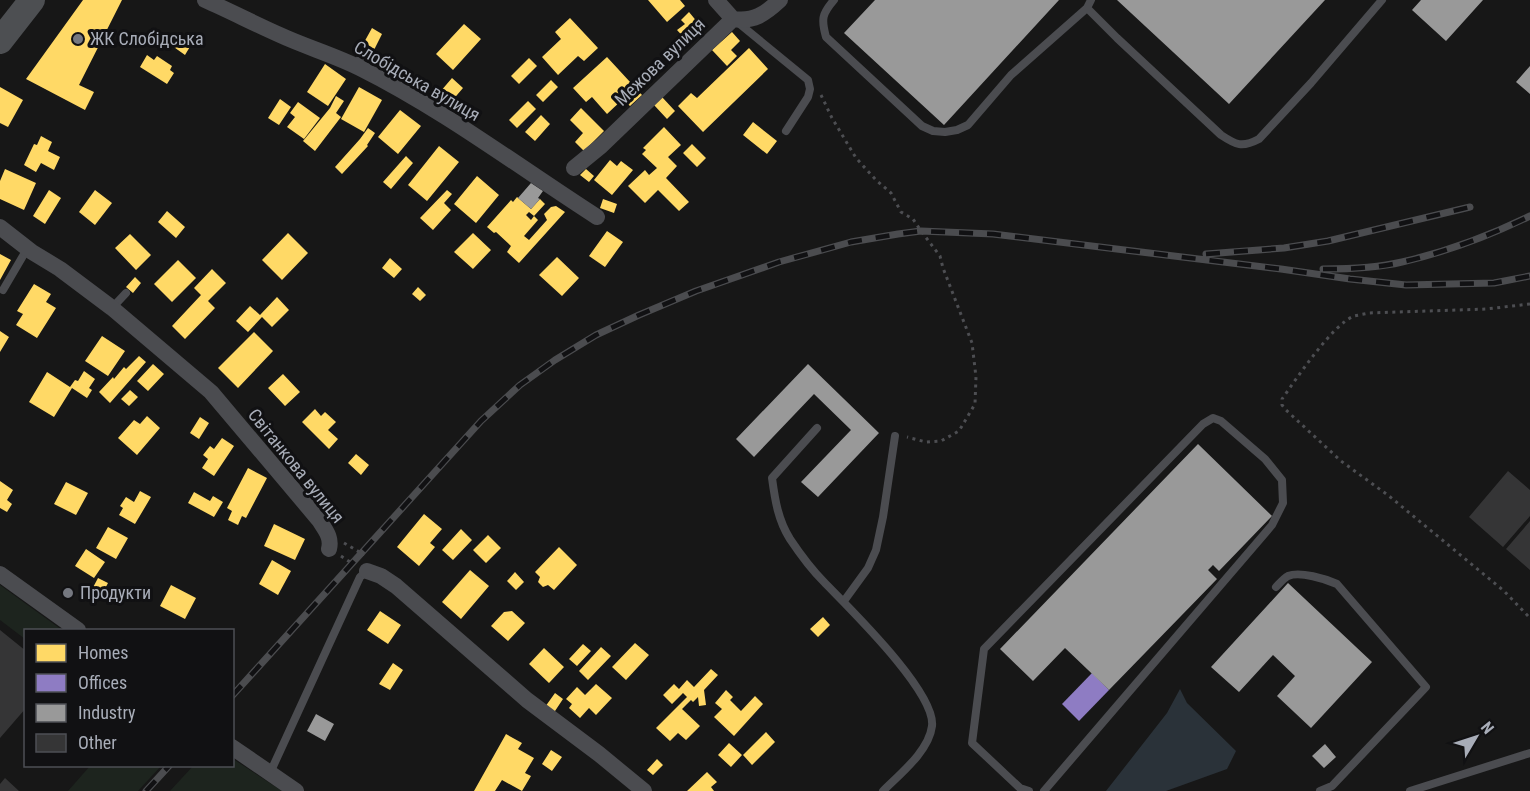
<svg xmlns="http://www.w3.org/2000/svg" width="1530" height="791" viewBox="0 0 1530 791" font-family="'Roboto Condensed',sans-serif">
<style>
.green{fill:#1d241e}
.water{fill:#2a3239}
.homes{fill:#ffd966}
.offices{fill:#8e7cc3}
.industry{fill:#999}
.building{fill:#353536}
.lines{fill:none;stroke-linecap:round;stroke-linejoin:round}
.path{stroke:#4d4e52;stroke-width:3;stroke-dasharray:3 4.5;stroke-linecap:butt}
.service{stroke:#4b4c50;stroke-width:8}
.minor{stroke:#4b4c50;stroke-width:16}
.primary{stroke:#4d4f52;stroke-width:26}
.rail-casing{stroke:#4b4c4f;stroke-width:7}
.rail{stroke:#111113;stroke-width:4.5;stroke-dasharray:14;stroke-linecap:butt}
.poi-dot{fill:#757880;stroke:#111113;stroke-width:2}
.labels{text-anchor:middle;stroke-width:6;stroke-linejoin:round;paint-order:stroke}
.poi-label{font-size:18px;fill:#a8adb8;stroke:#111113;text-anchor:start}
.street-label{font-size:18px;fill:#a8adb8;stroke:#111113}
</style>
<rect width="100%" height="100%" fill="#171717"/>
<path class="green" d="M0,585L62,630H26L25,639L0,620Z
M233,759L282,791H170L193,766H232Z
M90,766H161L138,791H68Z"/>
<path class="water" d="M1180,689L1187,703L1236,751L1227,769L1166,791H1106L1167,713Z"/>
<path class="homes" d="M83,0H122L79,85L94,92L85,110L26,79Z
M648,0H680L685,6L667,22Z
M689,12L703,29L688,42L677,30L685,24L681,20Z
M570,18L598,48L584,61L578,56L558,75L542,57L561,39L555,32Z
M464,24L481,39L453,70L436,54Z
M372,28L382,34L373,52L362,46Z
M732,32L740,41L731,50L737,56L727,66L712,50Z
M177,36L191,45L185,55L171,45Z
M749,48L768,69L703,132L678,106L691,93L697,98Z
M147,55L154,60L157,56L172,66L170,70L174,73L167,84L140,67Z
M607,57L642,95L630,106L623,99L607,114L592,97L586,102L573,88Z
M529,58L537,66L519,84L511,76Z
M325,64L346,79L328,106L307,92Z
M452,78L463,88L451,102L440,92Z
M551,80L558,87L543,102L536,95Z
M0,87L23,100L8,127L0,123Z
M359,87L382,100L364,132L341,119Z
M336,96L344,101L336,113L341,117L315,151L303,141L330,108Z
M662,97L675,111L667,119L654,105Z
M280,99L291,107L279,125L268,118Z
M528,101L536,109L517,128L509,120Z
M298,102L320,118L304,139L287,127L295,117L290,113Z
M581,108L604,131L584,151L575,142L583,133L570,120Z
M400,110L421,126L398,154L378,137Z
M541,115L550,124L535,141L525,132Z
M753,122L777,141L767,154L743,135Z
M664,127L681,145L668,157L677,166L666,178L689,202L679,211L658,190L645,203L628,186L645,170L649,175L657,168L642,154L646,150L643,148Z
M368,128L375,133L367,145L368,146L342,174L335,167L360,139Z
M41,136L52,142L48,151L60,157L54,170L41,163L36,172L24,165L34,144L37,145Z
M692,144L706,158L697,167L683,153Z
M439,146L459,162L427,201L408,185Z
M406,156L413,163L391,189L383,182Z
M610,160L617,166L621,161L633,170L612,195L594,180Z
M5,169L36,183L24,210L0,199V181Z
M586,169L594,176L589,182L580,175Z
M477,176L499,195L476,223L454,204Z
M49,190L61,198L45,224L33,216Z
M95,190L112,203L95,225L79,212Z
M447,190L452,194L444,203L451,210L433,230L420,218Z
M517,197L531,209L540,199L545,204L534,216L529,212L526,215L531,220L534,216L538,220L524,236L529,240L547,220L544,214L551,207L556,206L565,212L519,263L507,252L511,246L496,232L494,233L487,227L511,200L513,202Z
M603,199L617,204L614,213L600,208Z
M167,211L185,227L176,238L158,222Z
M607,231L623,242L605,267L589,256Z
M288,233L308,253L282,280L262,260Z
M473,233L491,250L473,269L454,252Z
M130,234L151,255L136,270L115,248Z
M0,254L11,260L0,280Z
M557,257L579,278L562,296L539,275Z
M390,258L402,269L394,278L382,268Z
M178,260L196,278L172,302L154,284Z
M212,269L226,283L208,301L215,308L185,339L172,326L201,295L194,288Z
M135,277L141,283L133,293L126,287Z
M34,284L51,294L46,302L56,308L37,338L16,325L23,314L17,311Z
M418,287L426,295L420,301L412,294Z
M277,297L289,310L272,327L262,317L248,332L236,321L250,306L260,315Z
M0,331L9,337L0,352Z
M254,332L273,351L238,388L218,368Z
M102,336L125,351L108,376L85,361Z
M139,356L146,362L110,403L99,392L113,377L114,379L124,367L126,369Z
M153,364L164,374L148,391L137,381Z
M84,371L95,379L89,388L92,390L87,398L72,388L54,417L29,402L47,372L70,387L75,380L78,381Z
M283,374L300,392L285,406L268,388Z
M130,390L138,397L129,406L121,399Z
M315,409L321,416L325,412L336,422L328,430L338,439L329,449L302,422Z
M147,416L160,428L137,455L118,438L134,420L140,424Z
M200,417L209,423L199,439L190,433Z
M222,438L234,446L214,476L202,468L208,459L203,455L210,446L214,449Z
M356,454L369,465L361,475L348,463Z
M248,468L267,478L246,518L242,516L238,525L228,520L232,511L227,508Z
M0,481L13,490L7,500L12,504L7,512L0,508Z
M66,482L88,493L76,515L54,504Z
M140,491L151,497L135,524L119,515L123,508L120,506L126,497L134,502Z
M194,492L210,501L213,496L223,502L214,517L188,503Z
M424,514L442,529L430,543L435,547L419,566L397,547Z
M274,524L305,539L295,560L264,546Z
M108,527L128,538L116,559L96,548Z
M461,529L472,540L453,560L442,550Z
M488,535L501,548L486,563L473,550Z
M559,547L577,565L554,590L548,585L543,587L538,582L540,577L535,572Z
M86,549L105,562L94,578L75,566Z
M272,560L291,571L278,595L259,584Z
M470,570L489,586L461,619L442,602Z
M515,572L524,582L516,590L507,581Z
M98,578L108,583L99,600L89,595Z
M171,585L196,598L185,619L160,606Z
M380,611L401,625L388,644L367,630Z
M512,611L525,623L508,641L491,626L504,612Z
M823,617L830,625L818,637L810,629Z
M635,643L649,655L626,680L612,667Z
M583,644L591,651L577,666L569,659Z
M601,647L611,656L588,680L579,671Z
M544,648L564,667L549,683L529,664Z
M393,663L403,670L390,690L379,684Z
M711,669L718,675L704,690L706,705L699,706L698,697L693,702L691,700L682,709L700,726L686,740L678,733L670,741L656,728L687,697L683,693L672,704L663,695L674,684L679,689L687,680L694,687Z
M596,684L612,698L596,715L589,708L580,718L569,708L572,704L566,699L577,687L585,695Z
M726,690L733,697L730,700L741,711L755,696L763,704L734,736L714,717L722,709L715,703Z
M555,693L563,699L553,714L545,707Z
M766,732L775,742L752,765L743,755Z
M506,734L522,743L518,749L534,758L525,773L531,776L522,791L502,780L495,791H474Z
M729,743L742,755L731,767L718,755Z
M551,750L562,757L552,771L542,764Z
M657,759L663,765L653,775L647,770Z
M707,772L717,782L711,787L714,791H687Z"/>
<path class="offices" d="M1092,673L1109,690L1079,721L1062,704Z"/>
<path class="industry" d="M875,0H1059L944,125L844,33Z
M1117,0H1325L1229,104Z
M1421,0H1483L1446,41L1412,10Z
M1530,66V94L1516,82Z
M531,183L543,191L538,198L540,199L531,209L518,198Z
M808,364L879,433L818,497L801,482L851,430L814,394L754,457L736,439Z
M1198,444L1272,516L1219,571L1213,565L1208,570L1217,579L1109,690L1065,648L1033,681L1000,649Z
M1288,583L1372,662L1311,728L1277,696L1295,676L1273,655L1239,692L1211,667Z
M316,714L334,724L325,741L307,731Z
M1325,744L1336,757L1324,768L1312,756Z"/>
<path class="building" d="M1508,471L1530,490V516L1503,547L1469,517Z
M1530,521V570L1506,549Z
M0,630L26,651V708L0,738Z
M5,778L19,791H0V784Z"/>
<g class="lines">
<path class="path" d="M821,95L832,118L856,158L876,180L891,193L901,212L913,219L921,231L940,256L943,268L972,343L976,377L975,404L959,431L941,441L926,442L907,437
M1530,304L1486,309L1369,313C1364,314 1359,315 1354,316C1332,325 1297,378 1282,399V405L1286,410L1341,461L1389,496L1504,591L1530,618
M344,543L361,553L363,556
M341,556L353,564"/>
<path class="service" d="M834,0C822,14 821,19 826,37L922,126L933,131L945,132L957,130L968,125L1011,75L1087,8L1091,0
M1087,8L1117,38L1221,135C1236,145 1242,148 1259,139L1311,83L1382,0
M736,21L808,80L810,89L808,97L786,131
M356,66L366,48
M3,290L27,249
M112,308L126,293
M817,428L772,478C775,500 778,520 790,539C800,554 811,569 824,582C849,608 936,692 932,726C929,751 900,774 883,791
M1276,587C1279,584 1284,578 1288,576C1300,571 1326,579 1337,584L1426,687L1332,786L1320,791
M844,601L868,568L876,550L883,517L895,436
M270,773L360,577L367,571
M1029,791L1020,788L972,743L984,649L1203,424L1213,418L1221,421L1265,459L1282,480L1283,503L1272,525L1044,791
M1410,791L1530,753"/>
<path class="minor" d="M205,0C230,11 255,24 280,35C306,47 334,55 360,68C444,110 519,167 597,217
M716,0L733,19
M574,168L601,146L733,19C754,22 765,14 780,0
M0,227L32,252L60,269L112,308L211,392L319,520C325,530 332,537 329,549
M367,571L381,576L396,586L527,700L599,754L644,791
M0,574L78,630
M232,747L296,791"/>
<path class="primary" d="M0,41L32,0"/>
<g class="rail-casing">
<path id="rail" d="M1206,254L1284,248L1328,241L1470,207
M1323,269C1349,269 1377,268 1402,262C1446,252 1489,236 1530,216
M232,696L481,421L520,385L555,360L596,335L639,315L696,291L779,262L851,242L898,234L921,231L993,234L1281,269L1350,279L1406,285L1494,283L1530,276
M146,791L169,766"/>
</g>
<use href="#rail" class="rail"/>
</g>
<g class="poi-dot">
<circle cx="78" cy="39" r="6"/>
<circle cx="68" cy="593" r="6"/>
</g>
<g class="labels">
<g class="poi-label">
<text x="90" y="45">ЖК Слобідська</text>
<text x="80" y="599">Продукти</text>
</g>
<g class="street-label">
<text transform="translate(660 62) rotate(-44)" y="6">Межова вулиця</text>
<text transform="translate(417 81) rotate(30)" y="6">Слобідська вулиця</text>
<text transform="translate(296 466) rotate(51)" y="6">Світанкова вулиця</text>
</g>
</g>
<rect x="24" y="629" width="210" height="138" fill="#111113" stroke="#4d4f55" stroke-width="1.5"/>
<rect x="36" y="644" width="30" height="18" fill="#ffd966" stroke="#4d4f55" stroke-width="1.5"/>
<text x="78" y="659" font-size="18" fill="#a8adb8">Homes</text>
<rect x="36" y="674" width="30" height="18" fill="#8e7cc3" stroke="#4d4f55" stroke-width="1.5"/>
<text x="78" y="689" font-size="18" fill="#a8adb8">Offices</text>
<rect x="36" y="704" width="30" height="18" fill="#999999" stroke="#4d4f55" stroke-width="1.5"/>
<text x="78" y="719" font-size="18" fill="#a8adb8">Industry</text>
<rect x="36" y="734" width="30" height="18" fill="#353536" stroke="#4d4f55" stroke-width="1.5"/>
<text x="78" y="749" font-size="18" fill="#a8adb8">Other</text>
<g transform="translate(1476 737) rotate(51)" stroke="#111113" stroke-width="4.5" paint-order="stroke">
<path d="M0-4.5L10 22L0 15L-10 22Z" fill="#a8adb8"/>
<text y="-9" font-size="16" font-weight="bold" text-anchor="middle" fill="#a8adb8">N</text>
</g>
</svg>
